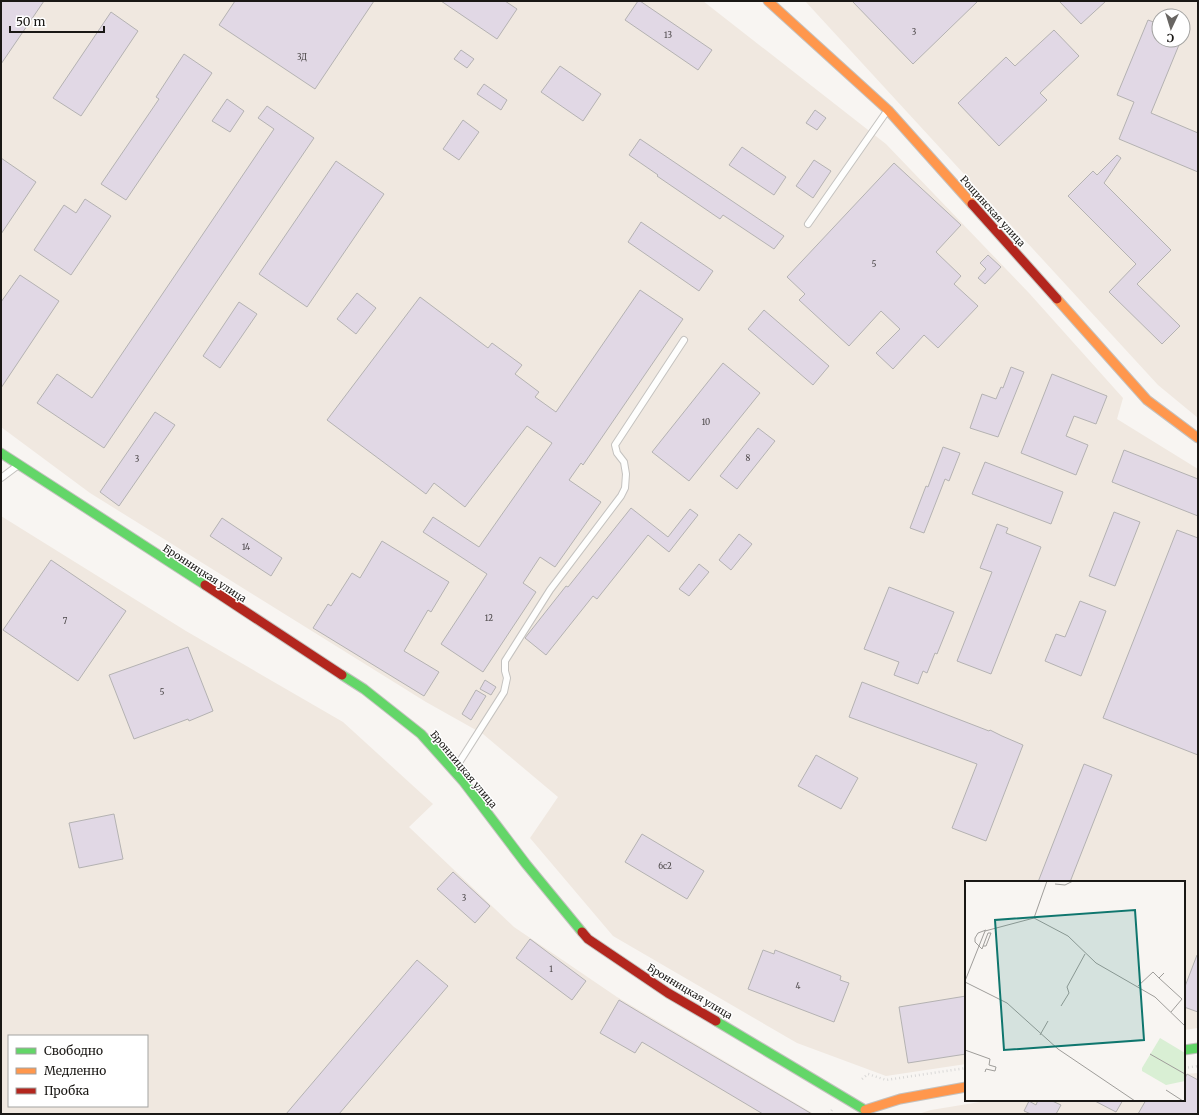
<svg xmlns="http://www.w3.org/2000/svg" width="1199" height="1115" viewBox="0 0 1199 1115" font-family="Merriweather,serif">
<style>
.built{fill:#f0e8e0;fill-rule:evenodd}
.building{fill:#e1d8e5;stroke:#b4b2b2}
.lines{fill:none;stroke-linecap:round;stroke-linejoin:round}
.lane-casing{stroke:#c4c2bf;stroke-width:8}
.fast-casing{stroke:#c4c2bf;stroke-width:11}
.slow-casing{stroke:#c4c2bf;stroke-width:11}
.jam-casing{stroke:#c4c2bf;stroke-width:11}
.path{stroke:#d9d8d7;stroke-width:2.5;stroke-dasharray:1 3;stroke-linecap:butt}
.lane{stroke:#fefefd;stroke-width:6}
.fast{stroke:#63d668;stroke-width:9}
.slow{stroke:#ff974d;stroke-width:9}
.jam{stroke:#b3261e;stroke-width:9}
.labels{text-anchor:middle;stroke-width:3;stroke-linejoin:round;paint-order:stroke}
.number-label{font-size:8px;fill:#4c4849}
.street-label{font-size:10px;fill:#1a1815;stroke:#fff}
.inset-road{fill:none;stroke:#9f9d9a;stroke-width:1}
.view{fill:#0f766e;fill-opacity:0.15;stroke:#0f766e;stroke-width:2}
.inset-edge{fill:none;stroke:#1a1815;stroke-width:2}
</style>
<rect width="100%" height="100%" fill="#f8f5f2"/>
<path class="built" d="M1,1H703L886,144L1029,293L1123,398L1117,419L1198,469V1028L1184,1030V882H966V1064L886,1076L797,1043L613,936L530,838L558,797L483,734L426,702L90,493L1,427Z
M805,1H1198V418L1158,385ZM1159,16H1183V40H1159Z
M1,516L186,631L343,722L433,804L409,827L514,927L617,997L814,1114H1ZM9,1036H147V1106H9Z
M1198,1073V1114H918L931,1110L992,1100H1184V1074Z"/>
<path class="building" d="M1,1H44L1,64Z
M235,1H374L315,89L219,25Z
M441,1H505L517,9L497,39Z
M638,1H640L712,50L698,70L625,20Z
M852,1H978L913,64Z
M1059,1H1106L1081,24Z
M111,12L138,31L81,116L53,98Z
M1148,20L1159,24V40H1181L1151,113L1198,133V172L1119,139L1134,102L1117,95Z
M1054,30L1079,56L1040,93L1047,100L999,146L958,103L1006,57L1015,66Z
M461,50L474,59L467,68L454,59Z
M184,54L212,73L126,200L101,184L159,99L156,97Z
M560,66L601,94L583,121L541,92Z
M484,84L507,100L501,110L477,94Z
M227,99L244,111L230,132L212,121Z
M267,106L314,138L104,448L37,403L57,374L92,398L274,129L258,118Z
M815,110L826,118L817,130L806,123Z
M463,120L479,132L459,160L443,149Z
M640,139L784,236L774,249L723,215L720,219L657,176L658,175L629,155Z
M742,147L786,177L774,195L729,165Z
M1117,155L1121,158L1104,183L1171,250L1137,284L1180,326L1162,344L1109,292L1136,264L1068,196L1093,171L1097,175Z
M1,158L36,182L1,234Z
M814,160L831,171L813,198L796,186Z
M336,161L384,194L307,307L259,274Z
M894,163L961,225L936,252L961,276L954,284L978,306L938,348L924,335L893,369L876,353L900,329L881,311L849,346L799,300L805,294L787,277Z
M85,199L111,216L71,275L34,250L64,205L76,213Z
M641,222L713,271L699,291L628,242Z
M988,255L1001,267L985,284L978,278L986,269L980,263Z
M20,275L59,301L1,388V302Z
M640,290L683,319L583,465L581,463L569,480L601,502L555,567L540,557L523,583L536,592L483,672L441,644L487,574L423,532L433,517L479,547L552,443L527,426L465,507L434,483L426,494L327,420L420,297L488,348L492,343L522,365L515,374L539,392L535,397L556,412Z
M357,293L376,308L356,334L337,319Z
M239,302L257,314L220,368L203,356Z
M764,310L829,366L813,385L748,329Z
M723,363L760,393L689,481L652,452Z
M1011,367L1024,372L998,437L970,428L982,394L996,399L1001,387L1003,388Z
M1052,374L1107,396L1096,424L1074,416L1066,436L1088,445L1076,475L1021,453Z
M155,412L175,425L119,506L100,492Z
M758,428L775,441L737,489L720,476Z
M943,447L960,453L949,481L945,479L924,533L910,528L926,486L928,487Z
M1124,450L1198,479V516L1112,482Z
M985,462L1063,492L1051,524L972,494Z
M631,508L668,537L690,509L698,515L669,552L648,535L597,599L593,596L546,655L525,638L566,586L568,587Z
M1114,512L1140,522L1115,586L1089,576Z
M222,518L282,558L271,576L210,536Z
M997,524L1008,528L1006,533L1041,547L991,674L957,661L992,572L980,568Z
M1177,530L1198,538V755L1103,718Z
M739,534L752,544L731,570L719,560Z
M382,541L449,582L431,612L428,610L404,651L439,672L424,696L313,628L328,604L331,606L352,573L360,578Z
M51,560L126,611L78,681L3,630Z
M699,564L709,572L689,596L679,589Z
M889,587L954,612L937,654L935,653L927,673L923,671L918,684L894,675L899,662L864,649Z
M1080,601L1106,611L1081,676L1045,661L1056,634L1065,637Z
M188,647L213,711L189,721L188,719L134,739L109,675Z
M485,680L496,687L491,695L480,689Z
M862,682L989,731L990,730L1002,736L1023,745L986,841L952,828L977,764L849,717Z
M476,690L486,696L471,720L462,714Z
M816,755L858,778L841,809L798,786Z
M1084,764L1112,775L1070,882H1038Z
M114,814L123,859L79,868L69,823Z
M642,834L704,871L687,899L625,862Z
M453,872L490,906L475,923L437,889Z
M530,939L586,981L572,1000L516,958Z
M763,950L774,954L775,950L841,976L840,980L849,983L834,1022L748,989Z
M1197,955H1198V1012L1184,1007V989Z
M417,960L448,986L339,1114H286Z
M966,996V1054L908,1063L899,1007Z
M619,1000L654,1021L812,1114H763L642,1042L635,1053L600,1033Z
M1187,1074L1198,1080V1114H1138L1146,1100H1184V1080Z
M1038,1100H1050L1061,1105L1056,1114H1031L1024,1111L1029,1101L1036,1105Z
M1093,1100H1123L1116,1112Z"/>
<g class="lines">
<g class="lane-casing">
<path id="lane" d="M808,224L887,111
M1,478L17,466
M455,769L504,692L507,678L505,671V661L550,590L621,496L625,488L626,474L624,462L617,453L615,445L684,340"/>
</g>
<g class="fast-casing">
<path id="fast" d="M1,453L205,585
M342,675L364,689L421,734L463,781L526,864L582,932
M716,1021L865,1110
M1184,1050L1198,1048"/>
</g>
<g class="slow-casing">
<path id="slow" d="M768,1L888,110L972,204
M1057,299L1147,400L1198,438
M865,1110L900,1099L966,1087"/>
</g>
<g class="jam-casing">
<path id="jam" d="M972,204L1057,299
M205,585L342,675
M582,932L588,939L668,993L716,1021"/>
</g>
<path class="path" d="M1184,1068L1198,1066
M862,1079L868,1074L886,1080L966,1068
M829,1114L832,1110"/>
<use href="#lane" class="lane"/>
<use href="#fast" class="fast"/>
<use href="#slow" class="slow"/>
<use href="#jam" class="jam"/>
</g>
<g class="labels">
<g class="number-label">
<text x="914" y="35">3</text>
<text x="668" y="38">13</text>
<text x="302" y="60">3Д</text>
<text x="874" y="267">5</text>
<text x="706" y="425">10</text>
<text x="748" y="461">8</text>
<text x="137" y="462">3</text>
<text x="246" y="550">14</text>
<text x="489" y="621">12</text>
<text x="65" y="624">7</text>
<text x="162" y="695">5</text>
<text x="665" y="869">6с2</text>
<text x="464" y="901">3</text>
<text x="551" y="972">1</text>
<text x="798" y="989">4</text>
</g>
<g class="street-label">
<text transform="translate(993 211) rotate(48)" y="4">Рощинская улица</text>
<text transform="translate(205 573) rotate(33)" y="4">Бронницкая улица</text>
<text transform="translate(464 769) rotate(50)" y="4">Бронницкая улица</text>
<text transform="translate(690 991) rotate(31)" y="4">Бронницкая улица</text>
</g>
</g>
<g transform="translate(965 881)">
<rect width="220" height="220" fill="#f8f5f2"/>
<path d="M195,157L220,172V200L201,204L177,190V187Z" fill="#d9efd4"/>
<path class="inset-road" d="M90,3L100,4L108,0M69,37L103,55L131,82L190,116L220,145M18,65H21L26,52H23L17,68L10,61V57L13,52L21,49M194,97L217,118L206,131M0,100L20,50L69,37L82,0M0,101L42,122L93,168L170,220M173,105L188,91L194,97L199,92M96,125L104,112L102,106L120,73M75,154L83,140M0,169L25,178L24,184L31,186L30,190L21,188L20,191M185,173L220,193M201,209L218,220"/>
<path class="view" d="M170,29L179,159L39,169L30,39Z"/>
<rect width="220" height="220" class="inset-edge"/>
</g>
<rect width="1199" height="1115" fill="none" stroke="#1a1815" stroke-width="4"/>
<rect x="8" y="1035" width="140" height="72" fill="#ffffff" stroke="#a3a3a1"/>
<rect x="16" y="1048" width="20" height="6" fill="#63d668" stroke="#a3a3a1"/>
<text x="44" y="1055" font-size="12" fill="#1a1815">Свободно</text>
<rect x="16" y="1068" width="20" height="6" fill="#ff974d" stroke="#a3a3a1"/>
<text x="44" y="1075" font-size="12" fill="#1a1815">Медленно</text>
<rect x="16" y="1088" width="20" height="6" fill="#b3261e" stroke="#a3a3a1"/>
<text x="44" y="1095" font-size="12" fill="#1a1815">Пробка</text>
<g transform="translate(1171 28) rotate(184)"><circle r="19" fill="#ffffff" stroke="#a3a3a1"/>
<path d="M0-3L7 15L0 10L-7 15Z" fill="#686562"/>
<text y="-6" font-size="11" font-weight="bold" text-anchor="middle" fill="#1a1815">С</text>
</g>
<path d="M10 26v6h94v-6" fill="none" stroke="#1a1815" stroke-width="2"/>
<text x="16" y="26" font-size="12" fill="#1a1815" stroke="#ffffff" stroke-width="3" paint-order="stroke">50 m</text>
</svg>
